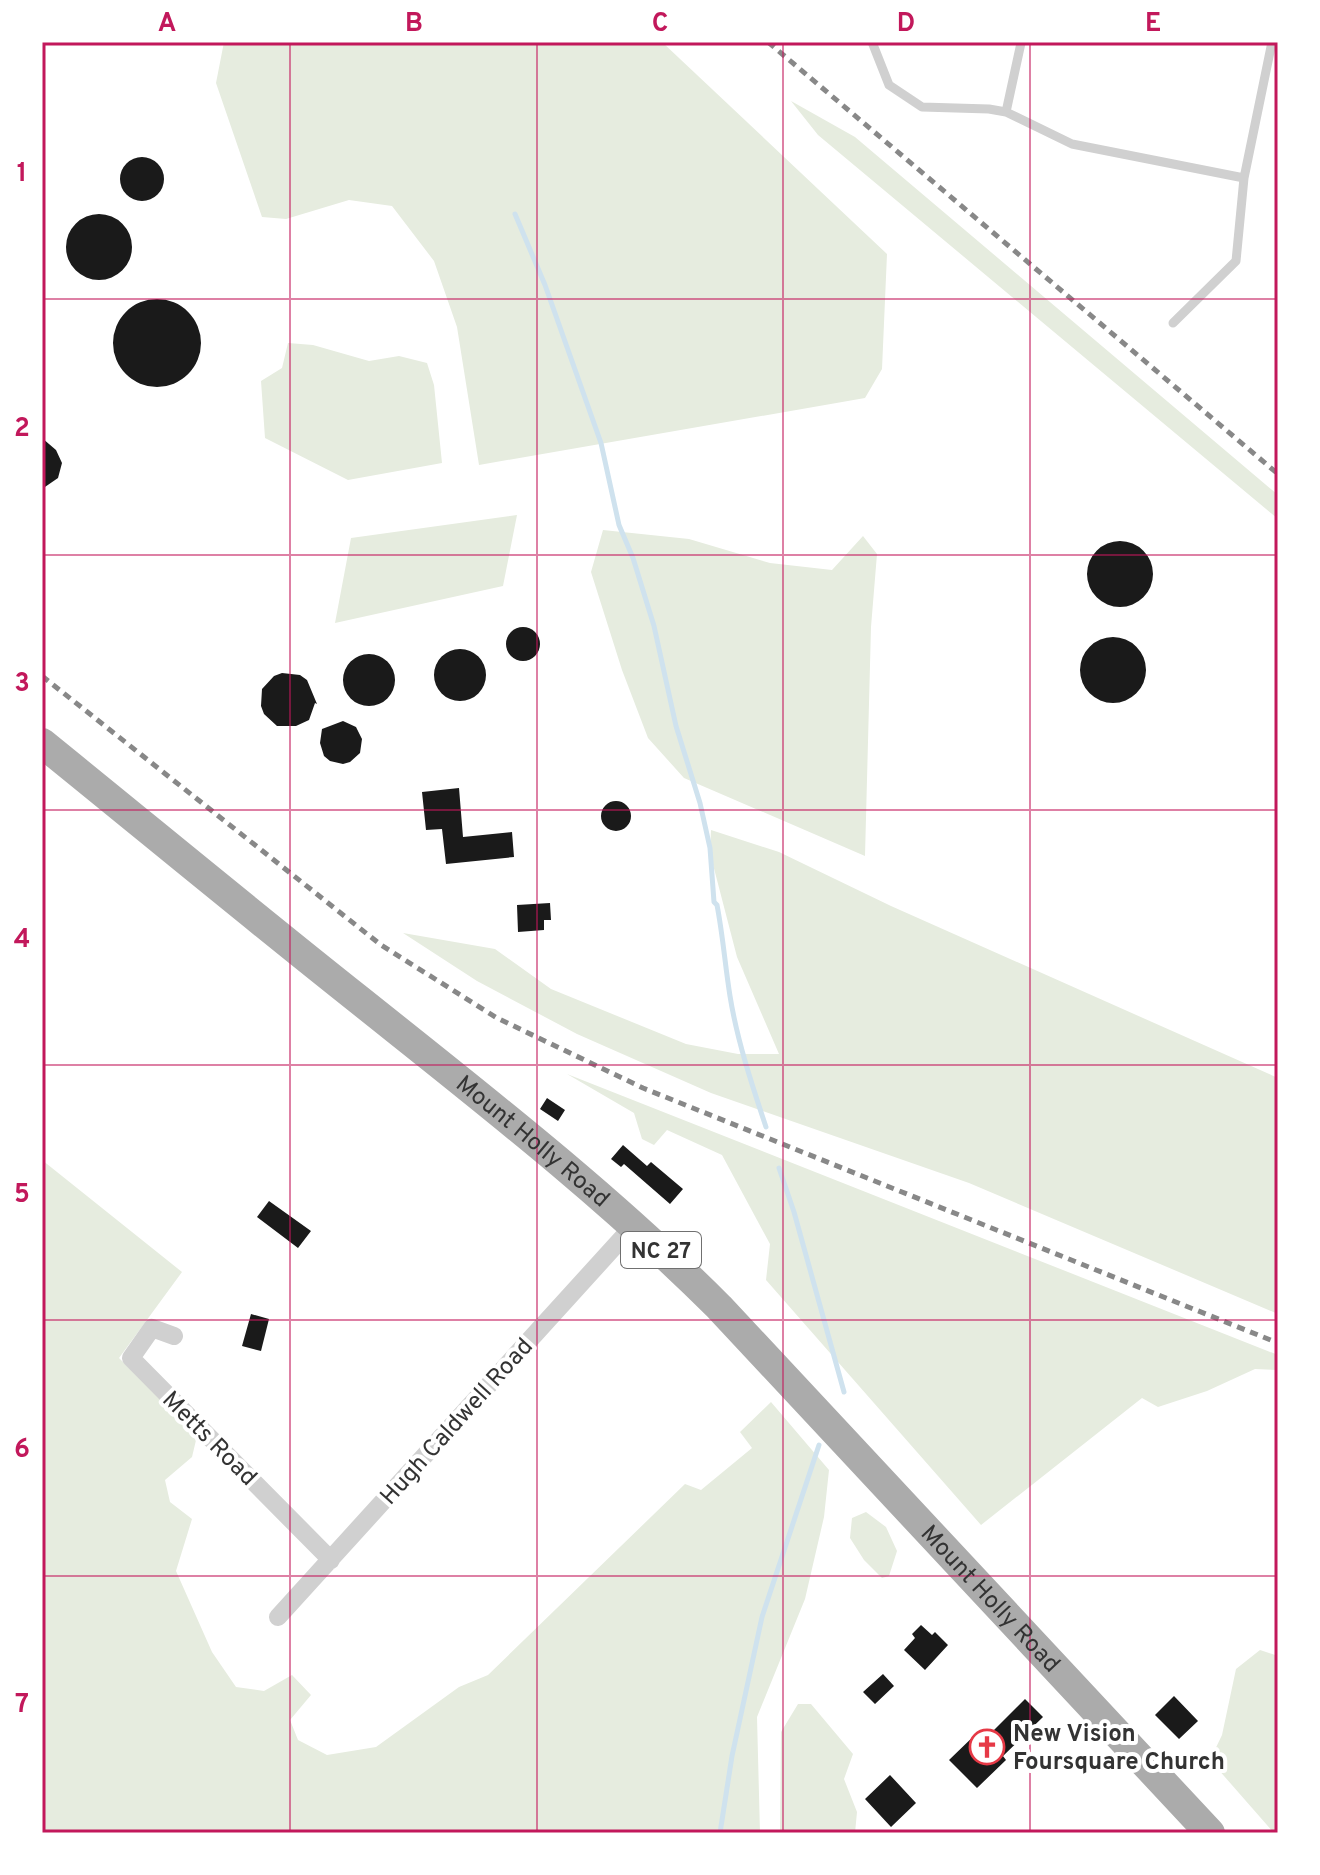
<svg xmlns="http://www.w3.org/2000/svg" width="1320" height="1875" viewBox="0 0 1320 1875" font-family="Overpass,sans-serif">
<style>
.green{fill:#e6ecdf}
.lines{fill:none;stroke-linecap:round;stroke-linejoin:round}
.stream{stroke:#cfe2ee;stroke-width:5}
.building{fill:#1a1a1a}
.lane{stroke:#d0d0d0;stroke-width:9}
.street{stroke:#d0d0d0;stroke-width:18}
.primary{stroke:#ababab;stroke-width:30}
.rail{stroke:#888;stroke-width:5;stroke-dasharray:8 6;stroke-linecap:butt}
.grid{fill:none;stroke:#c2185b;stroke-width:2;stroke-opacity:0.55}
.labels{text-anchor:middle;stroke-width:8;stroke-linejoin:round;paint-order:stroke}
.shield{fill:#fff;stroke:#707070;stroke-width:2}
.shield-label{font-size:22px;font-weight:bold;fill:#333}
.street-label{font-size:24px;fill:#333;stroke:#fff}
.poi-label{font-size:24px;font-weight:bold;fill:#333;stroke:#fff;text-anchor:start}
.neatline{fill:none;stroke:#c2185b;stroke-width:3}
.grid-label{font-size:26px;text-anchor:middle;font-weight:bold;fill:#c2185b}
</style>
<rect width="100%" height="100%" fill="#fff"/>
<path class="green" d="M224,42H662L887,254L882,369L865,398L479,465L457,327L434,261L392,206L349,200L286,219L262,217L216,83Z
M791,101L855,137L1278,495V519L818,135Z
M288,343L313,345L369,361L399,356L427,363L434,385L442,463L348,480L265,438L261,381L282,368Z
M517,515L503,586L335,623L351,538Z
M603,530L689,539L770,563L832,570L863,536L877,554L871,627L865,856L684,778L648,738L622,670L591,572Z
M711,830L779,852L891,906L1278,1078V1314L969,1183L711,1093L577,1034L477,981L403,933L495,949L551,989L686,1044L738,1054H779L737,957L710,853Z
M567,1074L1278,1355V1370L1255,1369L1207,1391L1158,1407L1142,1398L981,1525L766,1280L770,1244L722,1155L667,1130L654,1145L642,1139L634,1113Z
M42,1160L182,1272L119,1358L197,1436L192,1457L165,1480L170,1502L192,1519L176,1571L212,1652L236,1687L264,1691L292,1675L311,1695L290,1720L298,1740L327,1755L376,1747L459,1687L488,1675L685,1484L701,1490L752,1448L740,1432L771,1402L829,1470L824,1517L805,1599L757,1717L760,1833H42Z
M866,1512L886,1527L897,1551L889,1576L882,1578L864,1560L850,1538L852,1518Z
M1260,1650L1278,1656V1833H1274L1210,1760L1222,1735L1236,1669Z
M798,1704H811L853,1754L844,1779L857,1812L855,1833H780L781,1732Z"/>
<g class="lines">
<path class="stream" d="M515,214L545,285L601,443L619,525L633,558L654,626L676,726L700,803L710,848L714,902L717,905C723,936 725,965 730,996C737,1040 752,1085 766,1127
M779,1168L794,1212L844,1392
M720,1833L732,1756L762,1617L819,1445"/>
</g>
<path class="building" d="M120 179a22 22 0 1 1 44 0a22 22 0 1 1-44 0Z
M66 247a33 33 0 1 1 66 0a33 33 0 1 1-66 0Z
M113 343a44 44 0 1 1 88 0a44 44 0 1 1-88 0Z
M42,438L56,450L62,463L58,478L42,489Z
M1087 574a33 33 0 1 1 66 0a33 33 0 1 1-66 0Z
M506 644a17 17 0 1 1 34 0a17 17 0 1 1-34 0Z
M1080 670a33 33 0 1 1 66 0a33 33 0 1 1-66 0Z
M434 675a26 26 0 1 1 52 0a26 26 0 1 1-52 0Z
M343 680a26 26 0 1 1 52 0a26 26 0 1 1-52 0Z
M282,673L300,675L307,680L317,704L315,703L309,720L296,726H277L264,714L261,706L262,689L274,676Z
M343,721L356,727L362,739L360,753L350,762L343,764L330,761L324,756L320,743L322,729Z
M459,788L463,837L512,832L514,857L446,864L442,829L426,830L422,792Z
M601 816a15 15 0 1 1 30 0a15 15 0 1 1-30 0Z
M550,903L551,920H544V930L518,932L517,905Z
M547,1098L565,1110L558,1121L540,1109Z
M623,1145L647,1166L651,1162L683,1189L670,1204L624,1164L621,1167L611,1159Z
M269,1201L311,1231L298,1248L257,1217Z
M251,1314L269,1319L261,1351L242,1346Z
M921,1625L932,1635L935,1632L948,1645L925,1670L904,1650L915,1638L912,1634Z
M883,1674L894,1686L875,1704L863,1692Z
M1174,1696L1198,1721L1179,1739L1155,1715Z
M1025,1699L1043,1717L1003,1756L1006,1760L977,1788L949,1760L979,1731L986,1738Z
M890,1775L916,1803L891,1827L865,1799Z"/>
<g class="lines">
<path class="lane" d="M872,42L889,85L922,107L989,109L1006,112L1072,144L1244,178
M1006,112L1021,43
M1173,323L1236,261L1244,178L1272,42"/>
<path class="street" d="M174,1336L152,1328L131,1358L331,1560
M278,1617L634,1225"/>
<path class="primary" id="s1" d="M42,743C147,828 252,915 358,999C482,1098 607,1195 719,1307L1210,1833"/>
<path class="rail" d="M768,42L1278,474
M42,676L381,945L497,1018L643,1088L1278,1343"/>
</g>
<path class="grid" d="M290,42V1833M537,42V1833M783,42V1833M1030,42V1833M42,299H1278M42,555H1278M42,810H1278M42,1065H1278M42,1320H1278M42,1576H1278"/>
<defs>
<g id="church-ring" transform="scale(1.8)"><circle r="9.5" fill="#fff" stroke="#e63946" stroke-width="1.5"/><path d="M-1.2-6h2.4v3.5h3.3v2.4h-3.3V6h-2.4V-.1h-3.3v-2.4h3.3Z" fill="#e63946"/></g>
</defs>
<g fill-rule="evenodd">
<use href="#church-ring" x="987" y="1747"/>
</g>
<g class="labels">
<rect class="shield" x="621" y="1232" width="80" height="36" rx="6"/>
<g class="shield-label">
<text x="661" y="1258">NC 27</text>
</g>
<g class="street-label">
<text dy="8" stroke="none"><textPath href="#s1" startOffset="632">Mount Holly Road</textPath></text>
<text transform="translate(456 1421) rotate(-48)" y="8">Hugh Caldwell Road</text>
<text transform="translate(210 1438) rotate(45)" y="8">Metts Road</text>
<text dy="8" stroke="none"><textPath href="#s1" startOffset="1280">Mount Holly Road</textPath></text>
</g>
<g class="poi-label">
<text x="1013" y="1741">New Vision<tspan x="1013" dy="28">Foursquare Church</tspan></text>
</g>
</g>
<rect width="1320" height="1875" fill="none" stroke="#ffffff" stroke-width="88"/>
<rect x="44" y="44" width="1232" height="1787" class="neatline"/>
<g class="grid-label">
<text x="167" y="31">A</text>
<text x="414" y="31">B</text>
<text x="660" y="31">C</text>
<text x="906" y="31">D</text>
<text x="1153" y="31">E</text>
<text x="22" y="181">1</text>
<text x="22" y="436">2</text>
<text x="22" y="691">3</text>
<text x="22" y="947">4</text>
<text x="22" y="1202">5</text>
<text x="22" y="1457">6</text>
<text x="22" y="1712">7</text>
</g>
</svg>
